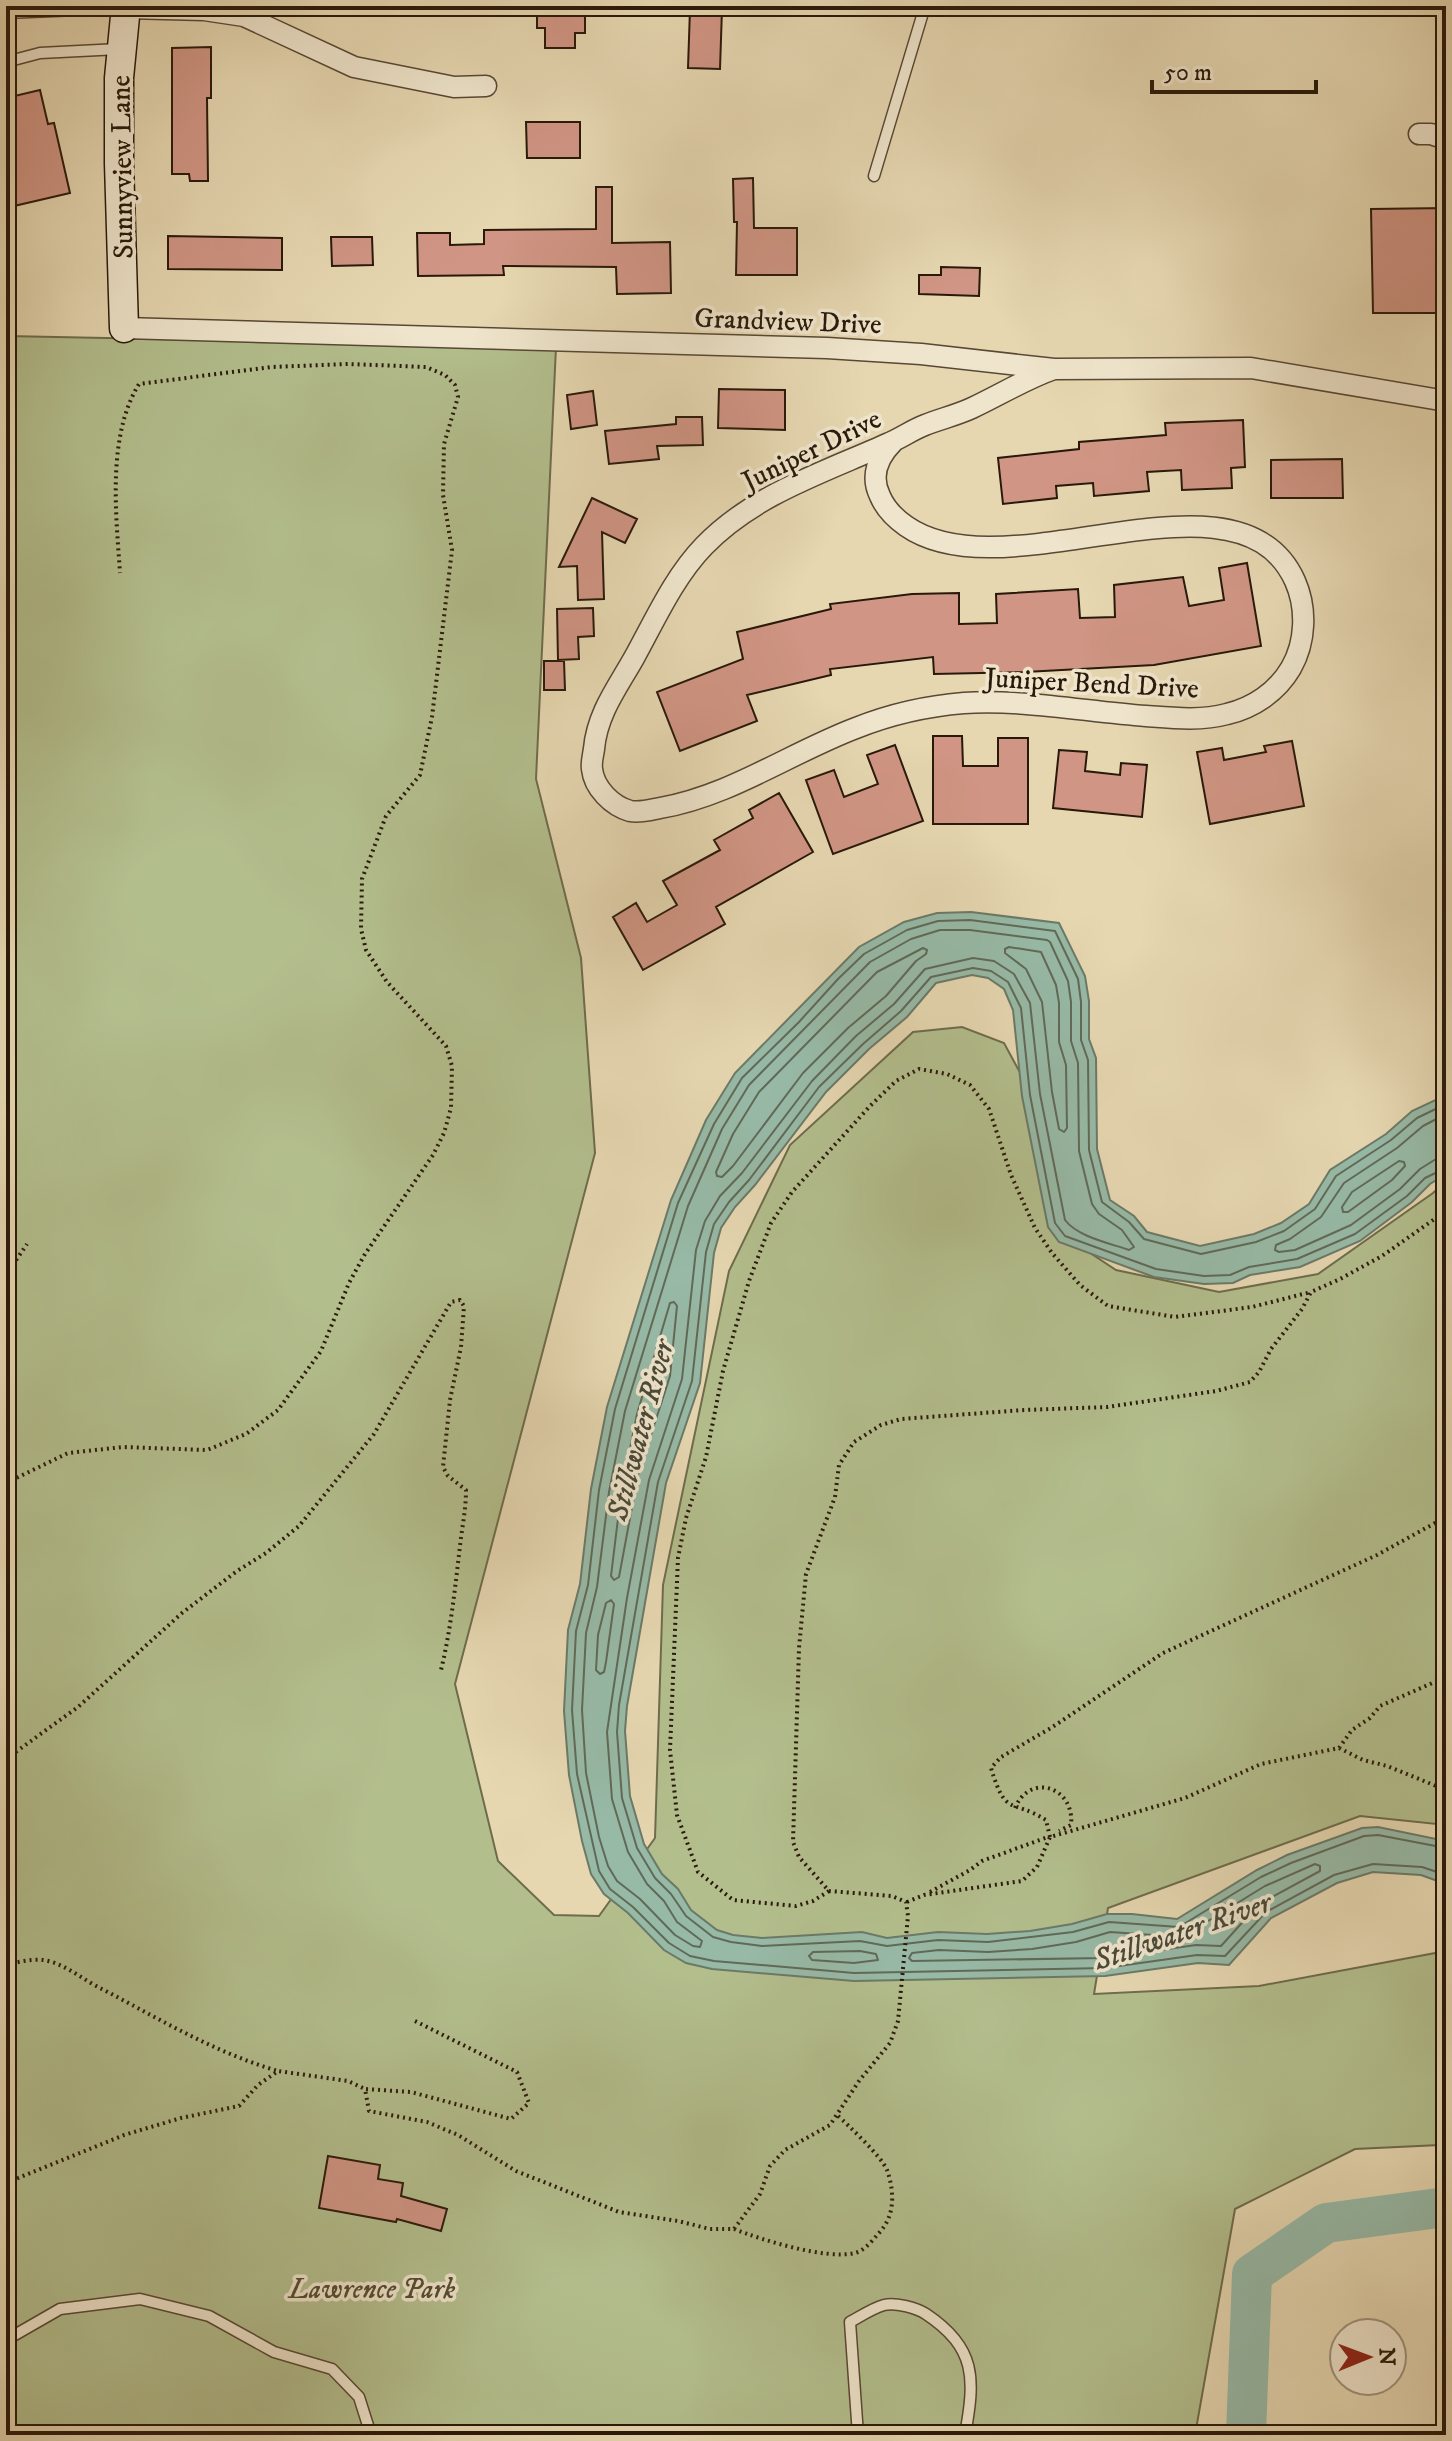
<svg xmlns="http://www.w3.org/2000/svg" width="1452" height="2441" viewBox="0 0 1452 2441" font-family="'IM FELL DW Pica',serif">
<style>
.green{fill:#b3be8d;stroke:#6e6c4c;stroke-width:2}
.water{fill:#97baa7;stroke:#6b7a68;stroke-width:2}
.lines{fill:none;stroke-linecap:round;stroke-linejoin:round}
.shore{stroke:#606a58;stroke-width:2}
.river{stroke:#97baa7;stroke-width:40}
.building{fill:#d09584;stroke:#29190a;stroke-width:2}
.lane-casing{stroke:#584834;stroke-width:13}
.street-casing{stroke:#584834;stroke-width:23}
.secondary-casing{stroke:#29190a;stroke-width:31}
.path{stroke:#29190a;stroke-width:4;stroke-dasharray:2 4;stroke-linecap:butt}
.lane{stroke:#efe5cc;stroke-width:10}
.street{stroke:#efe5cc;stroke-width:20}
.secondary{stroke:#efe5cc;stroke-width:28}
.labels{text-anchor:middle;stroke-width:7;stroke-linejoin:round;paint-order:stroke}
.street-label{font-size:28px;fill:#29190a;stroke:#efe5cc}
.park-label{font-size:28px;font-style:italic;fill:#524b31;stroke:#efe5cc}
.water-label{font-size:30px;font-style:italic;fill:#4a4939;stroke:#efe5cc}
</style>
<rect width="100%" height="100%" fill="#e6d7b1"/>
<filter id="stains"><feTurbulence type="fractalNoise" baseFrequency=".0025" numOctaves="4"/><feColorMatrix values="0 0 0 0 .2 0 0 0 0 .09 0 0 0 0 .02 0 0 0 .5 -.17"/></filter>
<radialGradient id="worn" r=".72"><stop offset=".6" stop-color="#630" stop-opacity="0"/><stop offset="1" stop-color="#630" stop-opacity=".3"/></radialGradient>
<path class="green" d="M6,336L556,347L536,779L581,958L595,1153L455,1684L498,1861L554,1915L599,1916L655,1838L663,1585L729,1271L790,1145L913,1032L962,1027L1004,1043L1038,1106L1060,1233L1116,1270L1219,1292L1318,1274L1433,1193L1446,1181V1825L1360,1816L1108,1908L1094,1994L1259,1986L1446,1951V2140L1440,2145L1355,2149L1235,2209L1195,2435H6Z"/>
<path class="water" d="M971,912L1059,923L1085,976L1089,1001V1039L1096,1058L1097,1149L1110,1200L1134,1216L1147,1232L1200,1246L1254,1234L1281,1223L1309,1204L1330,1170L1386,1134L1412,1111L1446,1095V1174L1430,1184L1412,1202L1360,1241L1300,1267L1250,1275L1233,1283L1204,1284L1154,1277L1059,1242L1048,1227L1022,1096L1013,1010L1004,989L988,978L972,975L936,983L907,1017L869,1049L826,1092L755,1185L735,1207L721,1228L714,1253L700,1383L666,1483L627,1706L625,1731L630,1796L644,1844L662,1874L678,1889L691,1910L717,1930L733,1935L762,1938L862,1932L887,1938L938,1932L987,1934L1030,1931L1072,1924L1107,1914H1132L1177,1919L1257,1870L1287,1855L1362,1828L1378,1827L1446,1841V1884L1421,1875L1373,1872L1337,1883L1271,1918L1229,1965L1198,1963L1105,1976L854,1981L712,1969L686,1963L664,1950L628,1913L604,1894L591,1874L582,1841L569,1775L564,1711L568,1630L580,1584L591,1489L607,1407L671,1200L706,1120L735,1073L859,947L904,922L937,913Z"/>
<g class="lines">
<path class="shore" d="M940,930H970L1047,940L1050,942L1068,981L1071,1002V1041L1078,1063L1079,1151L1092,1204L1099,1214L1122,1230L1134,1247L1129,1250C1109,1243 1078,1237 1065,1220L1040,1094L1030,1003L1014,974L994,961L973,958L925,969L894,1004L856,1036L812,1081L742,1173L720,1196L705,1221L696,1250L682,1379L649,1480L627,1598L607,1732L612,1799L628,1852L647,1884L664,1901L677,1922L702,1941L700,1947L693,1946L675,1935L640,1899L617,1881L608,1866L599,1837L586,1773L582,1710L586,1633L597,1587L609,1492L625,1411L688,1206L722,1129L749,1085L870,962L911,939Z
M1009,947L1041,952L1056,985L1059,1003V1042L1066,1065L1067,1128L1064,1132L1059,1129L1052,1092L1042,1002L1026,969L1005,953V949Z
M923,948L927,950L926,954L916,961L886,996L848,1028L803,1073L733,1166L722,1177L717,1176L716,1172L733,1134L759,1092L877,972Z
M1446,1104L1417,1118L1391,1140L1336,1176L1315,1209L1284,1231L1256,1242L1201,1254L1144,1239L1129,1222L1102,1202L1089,1150L1088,1060L1081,1040V1002L1078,979L1055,931L970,920L938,921L907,930L864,954L838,979L799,1022L742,1078L714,1124L678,1203L615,1409L599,1490L588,1585L576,1631L572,1710L577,1774L599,1871L610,1889L633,1907L669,1943L690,1956L714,1961L854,1973L1105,1968L1197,1955L1225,1956L1266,1912L1334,1875L1373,1864L1422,1867L1446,1875
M1446,1114L1423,1126L1397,1148L1344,1183L1321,1217L1290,1239L1276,1245L1275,1250L1279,1252L1295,1250L1351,1225L1400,1189L1420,1169L1436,1159L1446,1158
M1399,1161L1404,1162L1405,1166L1392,1180L1348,1212H1343L1342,1207L1352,1192Z
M1446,1168L1425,1178L1407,1196L1355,1234L1297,1259L1249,1267L1230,1275L1204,1276L1156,1269L1065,1236L1055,1223L1030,1095L1021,1008L1008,982L991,971L973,968L931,977L901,1011L863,1044L819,1087L749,1180L729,1202L714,1224L706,1252L692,1381L658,1482L619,1705L617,1732L622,1798L637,1848L655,1878L671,1894L686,1916L713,1937L731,1942L762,1946L860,1941L887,1946L938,1940L988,1942L1073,1932L1109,1922L1179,1927L1261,1877L1291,1863L1364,1836L1378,1835L1446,1848
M674,1302L677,1306L670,1376L638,1475L619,1577L614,1580L611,1576L621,1494L637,1414L670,1303Z
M611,1600L614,1604L606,1662L604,1672L600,1674L596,1670L598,1635L606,1603Z
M1315,1864L1320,1866V1871L1259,1904L1221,1946L1196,1945L1104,1958L912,1961L909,1958L912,1953L939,1950L988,1952L1032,1949L1076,1942L1110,1932L1182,1937L1265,1886Z
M860,1951L876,1954L878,1960L854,1963L812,1960L809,1956L813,1952Z"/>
<path class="river" d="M1246,2435L1252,2274L1326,2223L1446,2207"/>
</g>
<path class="building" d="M537,6H585V33H575V48H545V28H537Z
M690,9H722L720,69L688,68Z
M211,47V98H207L208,181H190L189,174H172V48Z
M40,90L48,124L54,123L70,193L14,206L11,196L6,197V98Z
M526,122H580V158H527Z
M753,178L754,228H797V275H736L737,222H734L733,179Z
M596,187H612V243L670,242L671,293L617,294L616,267L503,266L504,275L418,276L417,233H450V245L484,244V230L596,229Z
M1446,208V305H1439V313H1373L1371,209Z
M168,236L282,238V270L168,269Z
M331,237H372L373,265L332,266Z
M941,267L980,268L979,296L919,294V275H941Z
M719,389L785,390V430L718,428Z
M593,391L597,425L571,429L567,395Z
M676,417H702L703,445L657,446L659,459L609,464L605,431L676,424Z
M1243,420L1245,467L1231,468L1232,488L1182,490L1181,470L1147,472L1149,491L1094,496L1093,483L1056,486L1057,498L1003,504L998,458L1079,449V442L1166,435L1165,423Z
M1342,459L1343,498H1271V460Z
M592,498L637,519L625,543L602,532L604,599L578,600L577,566L559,567Z
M1247,563L1261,646L1154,665L1025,672L934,674L933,657L830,669L831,675L747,695L757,721L680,751L657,692L743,659L737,632L831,609L830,604L912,594L959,593V624L997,623L996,594L1078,589L1080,618L1115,617L1114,585L1183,577L1189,606L1224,600L1219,568Z
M593,608L594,636L578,637L579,659L558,660L557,609Z
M544,661H564L565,690H544Z
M933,736H962L963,766H998V738H1028V824H933Z
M1292,741L1304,806L1210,824L1197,752L1222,748L1224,760L1266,752L1264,746Z
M895,745L923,821L833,854L806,780L834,770L844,797L878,784L867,755Z
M1059,750L1087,752L1085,771L1120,775L1121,763L1147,765L1142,817L1053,808Z
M779,793L813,852L716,907L725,924L643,970L613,917L636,903L647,922L677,905L663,881L720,850L714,840L753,818L749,810Z
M328,2156L380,2165L378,2179L403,2183L401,2196L447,2209L441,2231L397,2219L396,2222L319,2208Z"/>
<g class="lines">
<g class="lane-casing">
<path id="lane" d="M6,13L124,8
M6,62L40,53L119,49
M874,176L925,6
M6,2340L60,2309L140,2299L209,2316L274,2352L332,2369L359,2397L371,2435
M858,2435L850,2322C861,2316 873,2308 884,2305C895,2302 917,2308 926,2314C977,2348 975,2379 965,2435"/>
</g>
<g class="street-casing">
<path id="street" d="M126,8L204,10L244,16L354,67L454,87L486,86
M1419,134H1431L1446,139
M124,328L827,348L921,354L1054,369L1251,368L1446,401
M893,442C878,457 870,476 880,496C885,508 896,519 906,526C1007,597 1238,455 1295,581C1307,608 1306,642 1291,668C1277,692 1253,708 1227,714C1201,721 1173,718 1146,716C1088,712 1022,699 964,703C927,706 891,714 856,728C790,753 730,796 660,808C650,810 640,813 630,811C612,806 594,788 592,769C591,762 593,756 594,749C597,714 617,688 634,658C655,620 674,577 704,546C754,494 825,472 889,443C901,438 912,430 925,425C940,419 957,415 972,408C1000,395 1025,379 1054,369"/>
</g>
<g class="secondary-casing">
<path id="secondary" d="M124,328L119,163V78L126,6"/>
</g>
<path class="path" d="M6,1275L27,1244
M6,1483L68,1453L123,1447L207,1450L246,1434L278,1410L321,1351L349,1283L365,1254L433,1155L444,1133L451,1108L452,1066L446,1046L387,982L366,950L361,929L362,879L386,816L420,775L432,717L452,550L443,495L444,444L458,397L455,385L445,375L426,367L348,364L271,367L139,384C107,436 116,514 120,573
M1339,1748L1352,1730L1370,1718L1380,1706L1446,1677
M6,1759L78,1707L182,1613L237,1571L266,1553L299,1526L374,1434L451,1302L460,1300L464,1306L461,1347L450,1400L443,1467L448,1476L466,1490C466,1510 462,1527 460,1546C455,1588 451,1629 441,1670
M1015,1808C1030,1772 1075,1787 1071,1825L1059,1831
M1050,1837L1046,1820C1011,1798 1006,1818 991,1768L1001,1757L1051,1728L1163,1653L1377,1555L1446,1517
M829,1891L813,1901L796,1906L733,1900L698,1872L677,1815L670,1750L678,1558L686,1518L706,1457L723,1371L749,1281L771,1223L792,1192L870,1106L896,1081L919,1069L947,1074L970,1085L989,1109L1011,1175L1035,1228L1052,1253L1080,1285L1108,1306L1175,1317L1252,1307L1311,1292
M930,1892L970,1870L982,1861L1048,1837
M907,1902L924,1895L1022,1881L1037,1867L1050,1837L1185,1798L1261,1764L1339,1748L1363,1760L1387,1766L1446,1790
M6,1965C17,1962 31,1959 43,1960C65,1963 84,1981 104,1990C161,2020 216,2053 278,2071
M415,2021L517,2072L529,2103L511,2119L411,2092L365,2089L369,2111L427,2122L458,2135L516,2171L619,2212L678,2221L710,2229H734L760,2194L770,2166L785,2150L830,2125L859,2081L890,2043L898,2021L908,1916L906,1902L892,1896L829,1891L799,1857L793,1842L799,1648L806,1574L835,1497L839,1465L854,1442L881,1425L901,1419L1024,1410L1107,1407L1216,1391L1250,1382L1259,1372L1271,1349L1302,1309L1311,1292L1340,1279L1382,1256L1446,1211
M6,2183L124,2135L181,2118L239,2106L258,2085L278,2071L348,2081L365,2089
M734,2229C762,2240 826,2260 855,2253C864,2251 872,2241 878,2234C895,2217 895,2193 887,2170C882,2157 849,2126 837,2115"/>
<use href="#lane" class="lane"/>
<use href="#street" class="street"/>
<use href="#secondary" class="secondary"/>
</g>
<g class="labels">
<g class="street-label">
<text transform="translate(121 167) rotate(-91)" y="10">Sunnyview Lane</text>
<text transform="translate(788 320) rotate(2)" y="10">Grandview Drive</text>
<text transform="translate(811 449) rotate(-26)" y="10">Juniper Drive</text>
<text transform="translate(1092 682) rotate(3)" y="10">Juniper Bend Drive</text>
</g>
<g class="park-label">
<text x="372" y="2298">Lawrence Park</text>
</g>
<g class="water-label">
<text transform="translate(640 1430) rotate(-75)" y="10">Stillwater River</text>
<text transform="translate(1182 1931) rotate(-19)" y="10">Stillwater River</text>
</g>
</g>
<rect width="1452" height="2441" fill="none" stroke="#e6d7b1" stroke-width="32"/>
<rect x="8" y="8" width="1436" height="2425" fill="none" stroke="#29190a" stroke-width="4"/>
<rect x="16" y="16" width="1420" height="2409" fill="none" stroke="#29190a" stroke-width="2"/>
<g transform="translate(1368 2357) rotate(89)"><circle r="38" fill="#efe5cc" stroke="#a0937e" stroke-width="2"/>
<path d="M0-6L14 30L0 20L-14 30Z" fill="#8f2418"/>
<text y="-12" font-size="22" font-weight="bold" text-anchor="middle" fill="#29190a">N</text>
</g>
<path d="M1152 80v12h164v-12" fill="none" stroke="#29190a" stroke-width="4"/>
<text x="1164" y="80" font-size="24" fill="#29190a" stroke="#efe5cc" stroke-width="6" paint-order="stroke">50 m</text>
<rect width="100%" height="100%" filter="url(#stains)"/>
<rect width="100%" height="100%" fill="url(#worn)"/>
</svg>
